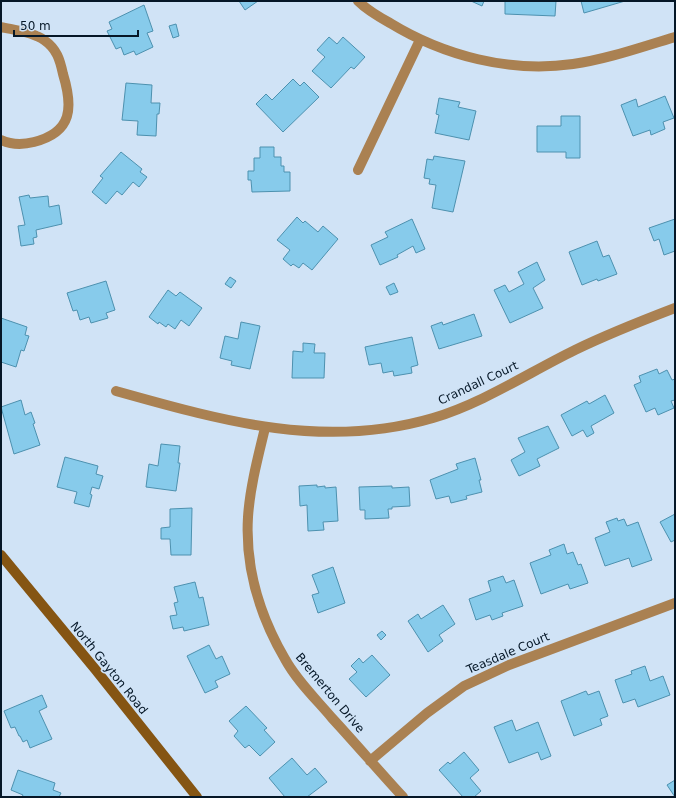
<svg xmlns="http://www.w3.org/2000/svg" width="676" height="798" viewBox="0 0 676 798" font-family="'DejaVu Sans',sans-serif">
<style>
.building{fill:#87cbeb;stroke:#4d91af}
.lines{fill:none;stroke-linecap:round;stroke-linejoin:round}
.street{stroke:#aa8152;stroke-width:10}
.secondary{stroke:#855513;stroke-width:10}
.labels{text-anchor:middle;stroke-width:3.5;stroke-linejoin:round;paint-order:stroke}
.street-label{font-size:12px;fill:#051727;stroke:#d0e3f6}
</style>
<rect width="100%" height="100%" fill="#d0e3f6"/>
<path class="building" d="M239,1H258L245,10Z
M471,1H484L482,6Z
M505,1H556L555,16L505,14Z
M581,1H625L584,13Z
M144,5L153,31L147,33L153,47L136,55L134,51L124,55L121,47L116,49L107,31L112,29L109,22Z
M176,24L179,36L173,38L169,26Z
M329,37L337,44L343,37L365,57L354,69L351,67L331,88L312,71L325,57L317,50Z
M293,79L300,86L304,82L319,97L283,132L256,104L266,94L272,100Z
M126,83L152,85L151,103H160L159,114H157L156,136L137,135L138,121L122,120Z
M665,96L674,118L663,122L665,129L651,135L650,130L633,136L621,105L636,99L638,107Z
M439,98L460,102L458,107L476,111L469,140L435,133L439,115L436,114Z
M561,116H580V158H566V152H537V126H561Z
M260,147H274V157H281V166H284V172H290V191L252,192L251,180H248V171H254V158H260Z
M121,152L142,169L140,172L147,177L139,187L133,182L122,195L117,191L106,204L92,192L103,178L100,176Z
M434,156L465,161L453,212L432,208L436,185L429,184L430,179L424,178L427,159L433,160Z
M29,195L30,198L48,196L49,207L59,205L62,224L36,230L37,237L33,238L34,244L21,246L18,226L25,225L19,197Z
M297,217L303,223L305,221L318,232L323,226L338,239L312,270L303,263L299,268L293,264L291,266L283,259L290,250L277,240Z
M412,219L425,249L416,253L413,246L397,255L398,257L380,265L371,245L388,237L385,232Z
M675,219V251L664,255L659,239L654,241L649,228Z
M597,241L603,257L609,255L617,274L598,281L597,279L582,285L569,252Z
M537,262L545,280L533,288L543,308L510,323L494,290L505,285L509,292L524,284L518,272Z
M230,277L236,281L231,288L225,284Z
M106,281L115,310L106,313L108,318L91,323L89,317L80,320L77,310L73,311L67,293Z
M394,283L398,292L390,295L386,287Z
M168,290L176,296L180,292L202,308L189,326L181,320L175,329L168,324L166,327L159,322L158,324L149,317Z
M474,314L482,336L439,349L431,326L442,322L443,325Z
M1,318L27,327L25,335L29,336L24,351L21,350L16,367L1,362Z
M241,322L260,326L250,369L231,365L232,361L220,358L225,336L238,339Z
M412,337L418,365L411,367L412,373L394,376L393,371L383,373L381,363L369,365L365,347Z
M303,343L315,344L314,353H325L324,378H292L293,351L303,352Z
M657,369L659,374L667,370L672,380L675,379V400L671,401L674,408L658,415L655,408L646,412L634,385L641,382L639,376Z
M605,395L614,413L591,426L594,433L587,437L583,430L572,436L561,415L587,401L589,404Z
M21,400L25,415L31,412L35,423L33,424L40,445L14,454L1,407Z
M548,426L559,448L537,459L540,466L519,476L511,460L525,452L518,438Z
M161,444L180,446L178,463H180L176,491L146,487L149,464L158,466Z
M65,457L98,466L96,474L103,476L99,489L92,487L90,494L92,495L89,507L74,503L77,492L57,487Z
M475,458L481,480H479L482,492L466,496L467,499L451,503L449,496L436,499L430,480L458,469L456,464Z
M317,485V487L325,486V488L336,487L338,521L323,522L324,530L308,531L307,505L300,506L299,486Z
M392,486V488L409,487L410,506L392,507V509H388L389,518L365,519V510H360L359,487Z
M192,508L191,555H171L170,539H161V528L170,527V509Z
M675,514V540L671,542L660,522Z
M617,518L618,521L624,519L627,526L638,522L652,560L632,567L629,558L605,566L595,538L610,532L606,522Z
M564,544L567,554L573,552L578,565L581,564L588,583L570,589L568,584L541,594L530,563L551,555L549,550Z
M333,567L345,603L318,613L312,595L319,593L312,575Z
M503,576L506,583L514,580L523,606L502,613L503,616L492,620L490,615L476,620L469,599L491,591L488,581Z
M195,582L199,598L203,597L209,625L184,631L183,627L173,629L170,616L177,615L174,603L178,602L174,587Z
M443,605L455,624L439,635L443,641L428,652L408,621L418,614L421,619Z
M382,631L386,635L381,640L377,635Z
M209,645L216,659L222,656L230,674L215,681L218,687L205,693L187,656Z
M372,655L390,675L366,697L349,679L357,672L351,666L359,658L363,663Z
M645,666L650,681L663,676L670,695L638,707L635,699L623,703L615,680L632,674L631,671Z
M586,691L588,695L599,691L608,716L600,719L602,725L574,736L561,701Z
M42,695L47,707L39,711L52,739L30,748L27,740L23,742L20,736H19L15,727L11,728L4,711Z
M246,706L267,728L264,730L275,742L260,756L249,745L245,748L234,736L238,731L229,721Z
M512,720L516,731L538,722L551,756L541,760L538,752L509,763L494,727Z
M464,752L479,770L470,778L481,791L474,797H463L439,770L448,762L450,764Z
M292,758L307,775L315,768L327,782L307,797H285L269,778Z
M18,770L55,783L53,790L61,793L59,797H22L23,795L11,790Z
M675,780V797L667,785Z"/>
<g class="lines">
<path class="street" d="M358,1C367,10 379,17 390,23C444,56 510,73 573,64C608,59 641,47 675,37
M1,27C14,30 33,32 44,40C57,49 60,60 63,74C73,107 73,132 34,142C22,145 12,145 1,140
M358,170L420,40
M116,391C223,421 324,450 433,418C483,403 528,373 575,350C608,334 641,321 675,308
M265,428C258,457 250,487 248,517C245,567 260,616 285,659C297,681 316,699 332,718C356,744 379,771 403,797
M370,761L427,713L464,686L509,665L675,603"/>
<path class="secondary" d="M1,555L95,669L197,797"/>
</g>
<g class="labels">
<g class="street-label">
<text transform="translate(478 383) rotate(-25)" y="4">Crandall Court</text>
<text transform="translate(508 653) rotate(-23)" y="4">Teasdale Court</text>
<text transform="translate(109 668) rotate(51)" y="4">North Gayton Road</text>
<text transform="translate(330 693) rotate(50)" y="4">Bremerton Drive</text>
</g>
</g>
<rect width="676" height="798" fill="none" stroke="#051727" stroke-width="4"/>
<path d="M14 30v6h124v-6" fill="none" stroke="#051727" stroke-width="2"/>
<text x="20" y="30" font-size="12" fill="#051727" stroke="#d0e3f6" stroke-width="3" paint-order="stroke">50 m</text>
</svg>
